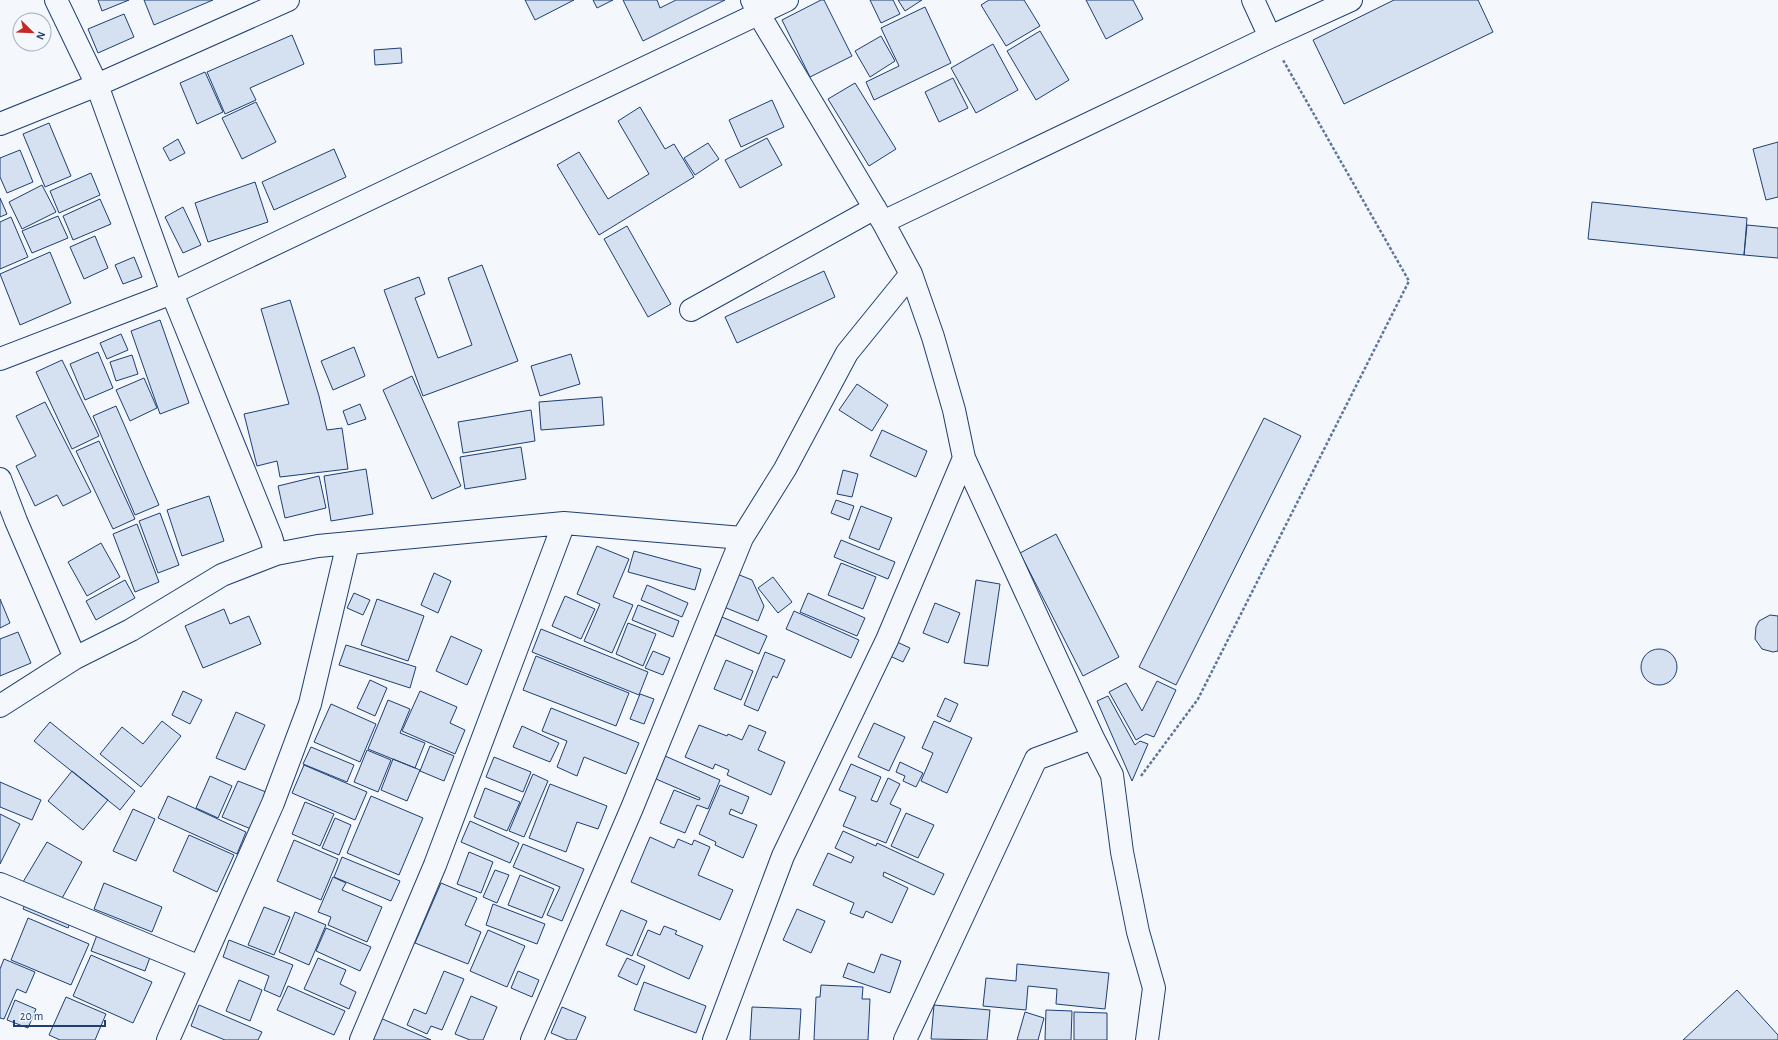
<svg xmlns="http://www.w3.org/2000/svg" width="1778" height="1040" viewBox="0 0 1778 1040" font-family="'Alegreya Sans',sans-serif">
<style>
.building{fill:#d5e0f0;stroke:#1d3f73}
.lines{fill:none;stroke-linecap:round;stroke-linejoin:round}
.minor-casing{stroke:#1d3f73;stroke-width:24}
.path{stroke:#5e769c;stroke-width:2.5;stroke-dasharray:3 2;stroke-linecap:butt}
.minor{stroke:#f4f7fb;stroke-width:22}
</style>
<rect width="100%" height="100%" fill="#f4f7fb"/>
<path class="building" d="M98,0H129L102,11Z
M144,0H213L154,25Z
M525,0H574L535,20Z
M593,0H613L597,8Z
M623,0H657L660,8L676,0H725L643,41Z
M821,0H824L852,56L810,77L782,20Z
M870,0H893L900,14L881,23Z
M898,0H922L905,11Z
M989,0H1024L1040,26L1006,46L981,5Z
M1086,0H1133L1143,19L1106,39Z
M1394,0H1478L1493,32L1344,104L1313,40Z
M925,7L951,63L874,100L866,82L899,66L881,28Z
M124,14L134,37L98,53L88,29Z
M1040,31L1069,80L1036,100L1007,51Z
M292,35L304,64L250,88L256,100L225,114L207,72Z
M881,36L895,61L870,77L855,51Z
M993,44L1018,90L976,113L951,68Z
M401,48L402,63L375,65L374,50Z
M205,72L223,112L197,124L180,83Z
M953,78L968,108L939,122L925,92Z
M855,83L896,149L869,166L828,99Z
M772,100L784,127L741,147L729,120Z
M256,102L276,142L242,159L222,118Z
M640,107L665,149L674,144L694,177L599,235L557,165L579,152L608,199L649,174L618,121Z
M49,123L71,176L45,187L23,134Z
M767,138L782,165L740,188L725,160Z
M178,139L185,153L170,161L163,148Z
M1778,142V197L1766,200L1753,149Z
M708,143L719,159L695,175L684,158Z
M334,149L346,177L274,210L262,182Z
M20,150L33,182L7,193L0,177V158Z
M91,173L100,195L59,213L50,191Z
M255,182L268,222L208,242L195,203Z
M42,185L56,212L22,229L9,202Z
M0,198L7,214L0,217Z
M100,199L111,224L73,240L63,216Z
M1592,202L1747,218L1744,255L1588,239Z
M183,207L201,245L183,253L165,217Z
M58,216L68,238L32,253L22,231Z
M11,217L28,257L0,269V222Z
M1747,225L1778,228V258L1744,255Z
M627,226L671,304L648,317L604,239Z
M95,236L108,268L84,279L70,247Z
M50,252L71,303L20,325L0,274Z
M134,257L142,277L123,284L115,265Z
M482,265L518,361L423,396L384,290L419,277L425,294L415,298L438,358L472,345L448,278Z
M824,271L835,297L737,343L725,317Z
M290,300L319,396L327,430L342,428L348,469L280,477L277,461L257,466L244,414L289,404L261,309Z
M160,320L189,403L160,414L131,331Z
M121,334L128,350L107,359L100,343Z
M354,347L365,376L333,390L321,361Z
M98,352L113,388L85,400L70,364Z
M571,354L580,384L540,396L531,366Z
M132,355L138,374L116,381L110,362Z
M62,360L99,436L72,449L36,372Z
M412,376L461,486L432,499L383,390Z
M144,378L157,408L130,421L116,390Z
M857,384L888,405L872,431L839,410Z
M602,397L604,425L541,430L539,402Z
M45,402L91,492L63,506L57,495L35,506L16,466L36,456L16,416Z
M360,404L366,419L348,425L343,411Z
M116,406L159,505L135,515L93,416Z
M531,410L535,441L463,453L458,422Z
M1264,418L1301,436L1176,685L1139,667Z
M882,430L927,451L916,477L870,456Z
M99,441L135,519L113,529L76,451Z
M521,447L526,479L465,489L460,457Z
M366,469L373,514L331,521L324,476Z
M843,470L858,474L852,497L837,494Z
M319,476L326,508L285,518L278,486Z
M209,496L224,541L182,556L167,510Z
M836,500L854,506L849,520L831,513Z
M861,506L892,518L879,550L849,538Z
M160,513L179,565L158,573L139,521Z
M137,524L159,582L135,592L113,534Z
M1056,534L1119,657L1083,676L1020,553Z
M841,540L895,562L888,579L834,557Z
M101,543L120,577L87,596L68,562Z
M597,546L629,559L613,597L633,605L612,653L584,641L600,604L577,594Z
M634,551L701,569L695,590L628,572Z
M841,563L876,577L863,609L828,595Z
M434,573L451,581L438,613L421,605Z
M737,574L752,580L764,606L758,621L724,607Z
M773,577L792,602L778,613L758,588Z
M125,580L135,598L96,620L86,601Z
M976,580L1000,584L988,666L964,663Z
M647,585L688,603L682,617L641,600Z
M354,593L370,600L363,615L347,608Z
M808,593L865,618L857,636L800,612Z
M565,596L595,609L581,639L552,626Z
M0,599L10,623L0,628Z
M377,599L424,616L408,661L361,645Z
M935,603L960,613L948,643L923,633Z
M638,605L679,621L673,637L632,620Z
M224,609L230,624L249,616L261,644L203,668L185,626Z
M794,611L859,640L851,658L786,629Z
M1770,615L1778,616V651L1773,652L1762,649L1755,639L1756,627L1759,621Z
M722,617L767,636L759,654L715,635Z
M628,623L656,634L643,666L616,654Z
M541,629L648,672L639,695L532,652Z
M18,632L31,663L0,676V639Z
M451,636L482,650L467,685L436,671Z
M897,642L910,648L903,662L890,656Z
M346,645L416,667L410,688L339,665Z
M1641 667a18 18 0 1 1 36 0a18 18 0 1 1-36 0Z
M653,651L670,658L663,675L645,668Z
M765,652L785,660L777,678L773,676L758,711L744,705Z
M536,656L629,693L616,726L523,690Z
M726,660L753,671L741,700L714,689Z
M370,680L387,688L375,716L357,708Z
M1157,681L1176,690L1154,737L1146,734L1136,740L1109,692L1126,683L1142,711Z
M183,691L202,700L190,724L172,715Z
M420,691L457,707L450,723L465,730L455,754L402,731Z
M640,694L654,699L644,724L630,719Z
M1108,696L1135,745L1140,741L1148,744L1132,781L1097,701Z
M945,698L958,704L950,722L937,716Z
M388,700L410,709L400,733L425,743L415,768L368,749Z
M331,704L376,724L360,762L314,742Z
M551,708L639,743L626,774L584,757L577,776L557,767L567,741L542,731Z
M236,712L265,725L245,770L216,758Z
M162,721L181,736L141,787L100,754L122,727L143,744Z
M934,721L972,738L947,793L921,781L933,753L922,748Z
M50,722L135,791L120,810L34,741Z
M874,723L905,737L889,771L858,757Z
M699,725L727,736L728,734L742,740L749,725L766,732L758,750L785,762L771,795L727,775L729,770L715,764L713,769L685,757Z
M522,726L559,743L550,762L513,747Z
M430,746L454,756L444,781L420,771Z
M311,747L354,765L347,782L303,764Z
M367,750L391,760L378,792L354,782Z
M665,756L720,780L708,809L697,805L685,833L660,823L674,790L699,800L700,798L656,779Z
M494,757L531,772L523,792L486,777Z
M393,759L420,770L407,801L381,790Z
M900,762L923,773L916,787L903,781L905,776L896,772Z
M851,764L881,777L871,800L877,802L888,778L900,784L890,804L901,809L886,843L843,826L856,797L839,790Z
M304,765L367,792L355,820L292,793Z
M72,771L108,800L83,830L48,801Z
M533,774L548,781L524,837L509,831Z
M210,776L232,786L218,818L196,808Z
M238,781L266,792L251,829L222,817Z
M0,782L41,800L32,820L0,807Z
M550,784L607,806L598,829L577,822L566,852L529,838Z
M720,785L749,797L742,814L731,809L729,814L757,825L743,858L715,845L716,842L699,834Z
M485,788L520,802L507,831L474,817Z
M168,796L246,832L237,854L158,818Z
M371,796L423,818L399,875L347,853Z
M305,802L334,814L320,846L292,834Z
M133,809L155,819L136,861L113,851Z
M906,813L934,825L918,858L891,846Z
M0,814L20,824L0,864Z
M335,818L351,825L339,855L322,848Z
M470,821L519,843L510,863L461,842Z
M843,831L876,846L877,843L944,874L934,895L884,872L883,876L908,888L892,923L866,911L863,918L850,913L854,903L813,885L828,853L851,863L854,857L835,848Z
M189,835L234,855L217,892L173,871Z
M650,837L674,848L678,839L692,845L694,840L710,847L698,875L733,890L720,920L631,882Z
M294,840L338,859L321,900L277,881Z
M47,842L82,862L60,902L23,882Z
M523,844L584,869L562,921L547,915L560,887L513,867Z
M469,852L493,862L481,893L457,884Z
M342,857L400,881L391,901L334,877Z
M495,870L509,875L497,903L483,897Z
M520,875L554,889L542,918L508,905Z
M333,877L346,883L342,890L382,907L367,942L328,925L331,917L318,912Z
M104,883L162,907L152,932L94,909Z
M441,883L477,898L465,925L481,932L468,964L415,943Z
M29,896L73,915L68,928L23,909Z
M493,904L545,924L537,944L486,925Z
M264,907L290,917L274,955L248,945Z
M797,909L825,921L811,953L783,940Z
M621,910L647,921L632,956L606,945Z
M295,912L326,925L309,965L279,952Z
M28,918L89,944L71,985L11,960Z
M103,919L157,938L145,971L91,951Z
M664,926L677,931L675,934L703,946L689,979L637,955L648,930L660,935Z
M326,928L371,947L360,971L316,951Z
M488,930L525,946L507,987L470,971Z
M229,940L293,965L280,997L264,990L269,976L223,957Z
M881,954L901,961L890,993L843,977L848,963L874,973Z
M91,955L152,982L133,1023L73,996Z
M318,958L346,970L340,984L356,992L349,1009L304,989Z
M627,958L645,966L637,985L618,976Z
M4,959L35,972L26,993L17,989L4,1019L0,1018V969Z
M1017,964L1109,973L1105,1009L1056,1004L1057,989L1028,986L1026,1010L983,1006L986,978L1016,981Z
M444,971L464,979L442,1030L431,1026L427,1034L407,1025L414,1009L426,1014Z
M518,971L539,980L532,997L511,988Z
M239,980L262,990L250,1021L226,1011Z
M644,982L706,1006L696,1033L634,1010Z
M821,985L863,987L862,999H870L868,1040H814L816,997H820Z
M288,986L345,1011L334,1035L277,1010Z
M1737,990L1778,1035V1040H1683Z
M471,996L497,1007L483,1040H470L455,1034Z
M66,997L106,1014L95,1040H60L49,1035Z
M15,1000L36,1009L28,1028L7,1020Z
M199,1005L262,1032L258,1040H225L191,1026Z
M934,1005L990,1010L987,1040L931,1039Z
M562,1007L586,1017L576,1040H568L551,1033Z
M752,1007L801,1009L799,1040H750Z
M1046,1010L1072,1011L1071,1040H1045Z
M1025,1012L1044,1018L1038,1040H1017Z
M1074,1012L1107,1013V1040H1074Z
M378,1017L431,1040H368Z"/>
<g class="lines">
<g class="minor-casing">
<path id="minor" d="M56,0L97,85L172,293L271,537L276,554
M752,0L758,13L883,222L911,274L933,337L954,410L964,458L1093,738L1112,775L1122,852L1138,932L1154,988L1147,1040
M1253,0L1270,37
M0,124L97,85L288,0
M883,222L1270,37L1351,0
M691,310L875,208
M0,359L172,293L787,0
M0,479L16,521L75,658
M0,706L75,658L131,630L222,575L276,554L318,546L564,523L742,538L785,469L847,353L911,274
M0,884L200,967
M168,1040L273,803L310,704L348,543
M361,1040L435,865L564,523
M532,1040L632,808L742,538
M714,1040L783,856L887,640L964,458
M905,1040L1036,759L1093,738"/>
</g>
<path class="path" d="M1141,776L1198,699L1409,281L1283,60"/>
<use href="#minor" class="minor"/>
</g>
<g transform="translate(32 32) rotate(113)"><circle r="19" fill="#f4f7fb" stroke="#9eadc5"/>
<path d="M0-3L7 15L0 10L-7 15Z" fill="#c62828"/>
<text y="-6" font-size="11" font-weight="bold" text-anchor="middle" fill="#1d3f73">N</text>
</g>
<path d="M14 1020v6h91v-6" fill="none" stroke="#1d3f73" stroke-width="2"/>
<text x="20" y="1020" font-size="12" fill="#1d3f73" stroke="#f4f7fb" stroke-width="3" paint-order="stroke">20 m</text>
</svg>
